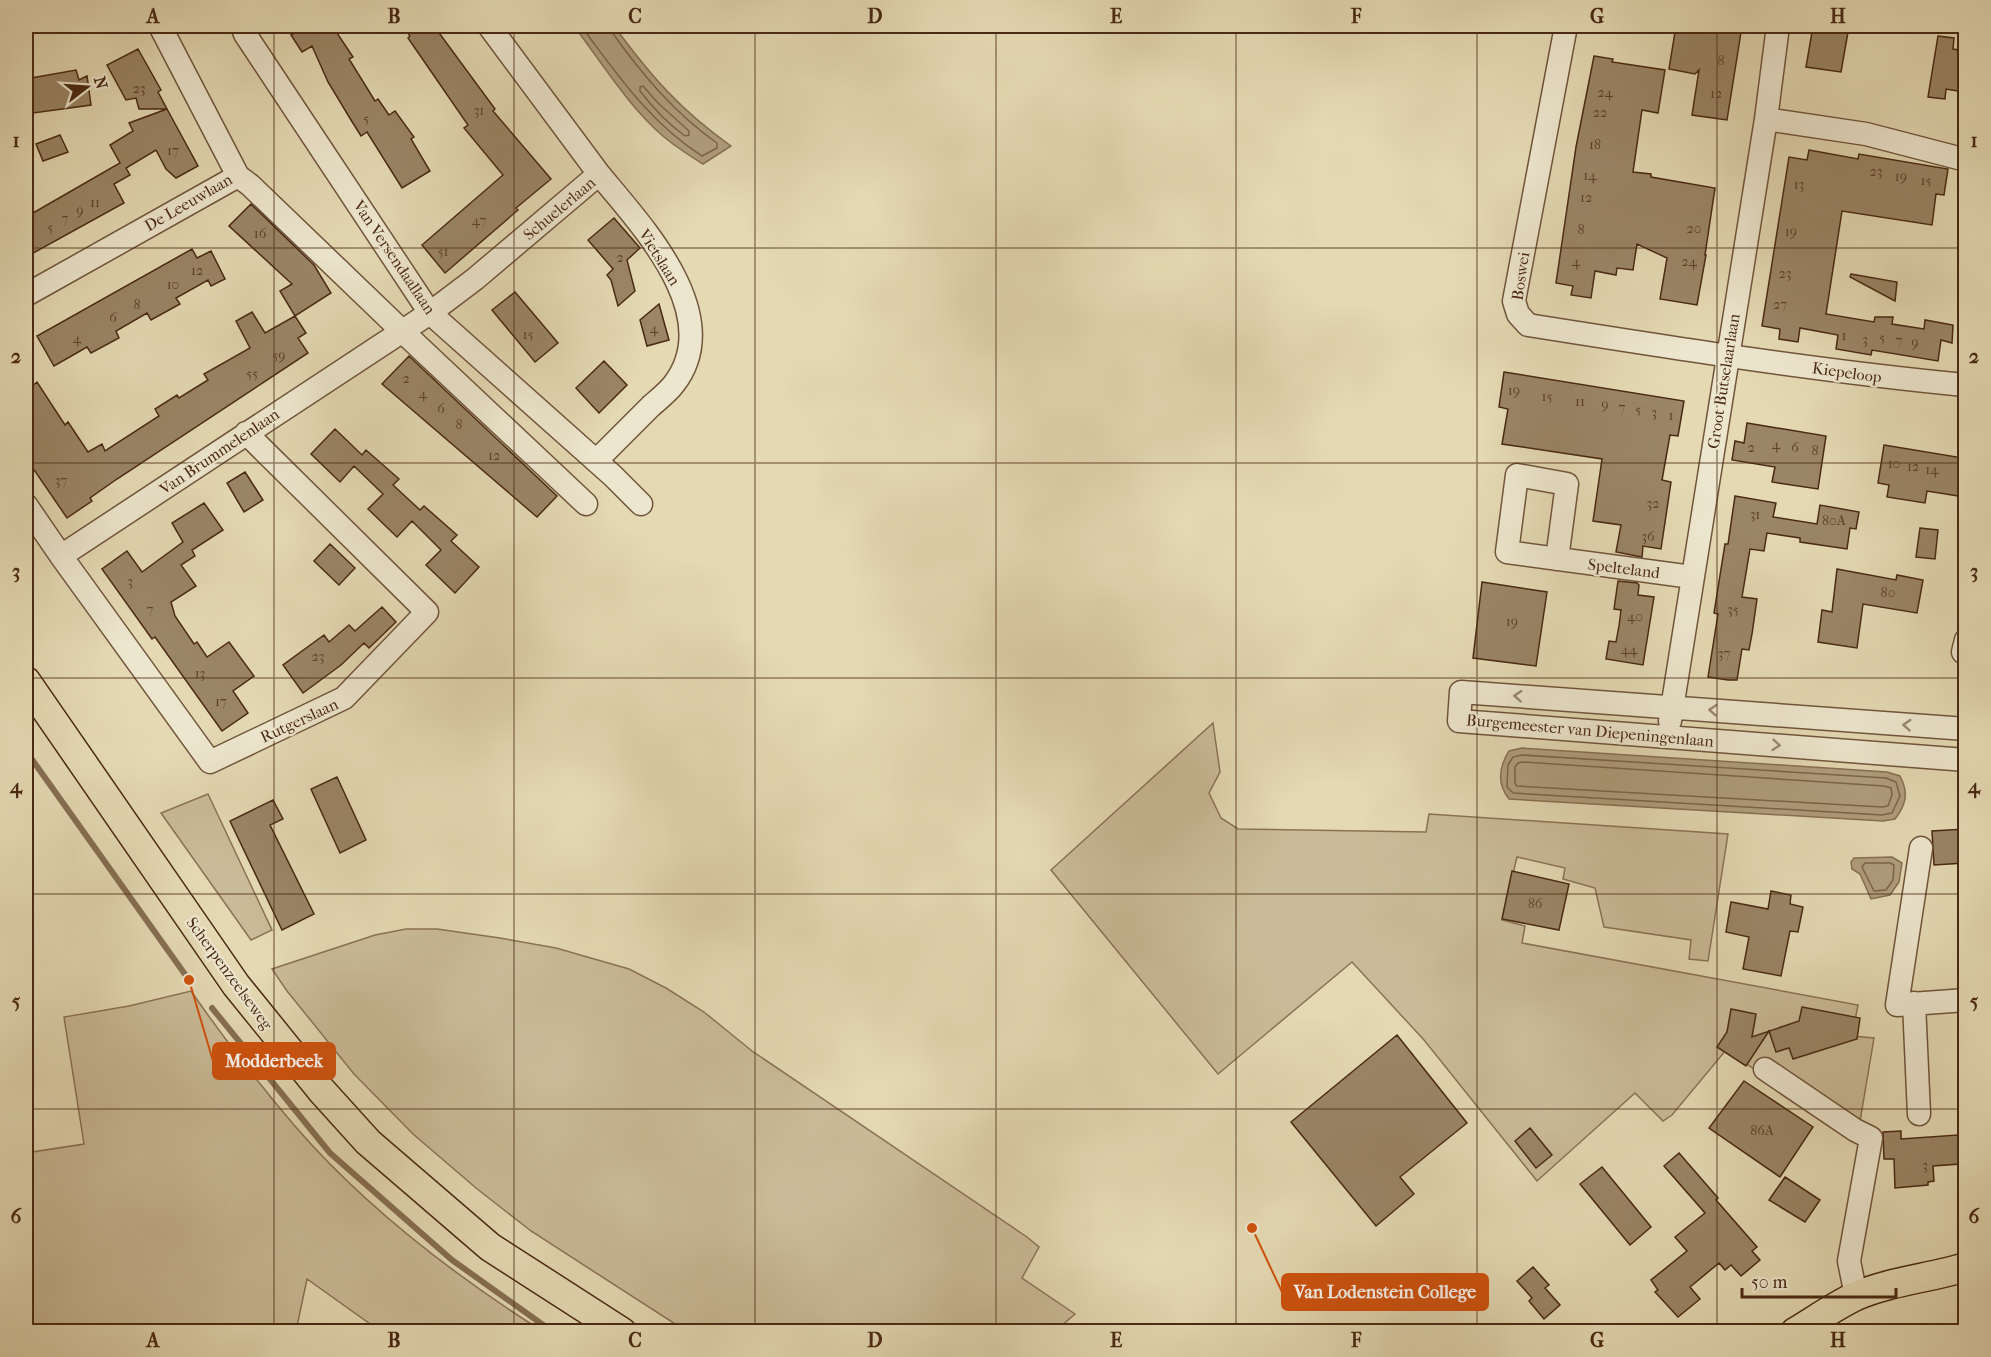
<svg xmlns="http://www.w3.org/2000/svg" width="1991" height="1357" viewBox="0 0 1991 1357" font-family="'IM FELL French Canon',serif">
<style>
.green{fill:#cabb98;stroke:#8a7256;stroke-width:1.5}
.water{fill:#af9d7d;stroke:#866f53;stroke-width:1.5}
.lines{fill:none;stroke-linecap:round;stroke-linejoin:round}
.shore{stroke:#7c6348;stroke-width:1.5}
.stream{stroke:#866f53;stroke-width:6}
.building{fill:#9a8566;stroke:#492913;stroke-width:1.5}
.minor-casing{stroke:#70553b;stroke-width:25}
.major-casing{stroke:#492913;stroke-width:31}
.minor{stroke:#ede6ce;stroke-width:22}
.major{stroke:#e4d9b3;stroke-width:28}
.oneway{stroke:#9b8870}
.grid{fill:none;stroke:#492913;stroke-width:1.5;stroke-opacity:0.55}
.labels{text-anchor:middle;stroke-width:4.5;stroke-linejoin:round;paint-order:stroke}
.number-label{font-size:14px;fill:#5d4028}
.street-label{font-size:16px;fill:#492913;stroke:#ede6ce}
.leader{fill:none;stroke:#d0520d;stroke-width:2}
.callout-dot{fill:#d0520d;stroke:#ede6ce;stroke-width:2}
.callout{fill:#d0520d;stroke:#d0520d;stroke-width:2}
.callout-label{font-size:18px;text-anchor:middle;font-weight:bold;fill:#fff}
.neatline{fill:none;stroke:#492913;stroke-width:2}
.grid-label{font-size:20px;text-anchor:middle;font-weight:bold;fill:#492913}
</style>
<rect width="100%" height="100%" fill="#e4d9b3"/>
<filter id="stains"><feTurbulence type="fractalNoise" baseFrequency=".00333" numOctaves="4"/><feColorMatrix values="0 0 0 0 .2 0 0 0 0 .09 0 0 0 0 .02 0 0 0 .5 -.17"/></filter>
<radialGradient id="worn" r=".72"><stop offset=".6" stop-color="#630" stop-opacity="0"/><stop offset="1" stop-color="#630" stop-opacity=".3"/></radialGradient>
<path class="green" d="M1213,723L1220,772L1209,793L1221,818L1238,829L1426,832L1429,814L1728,834L1708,961L1689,959L1691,940L1604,927L1595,888L1563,879L1565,868L1517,857L1502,920L1525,926L1522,943L1858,1005L1852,1036L1874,1038L1857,1139L1726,1050L1672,1115L1663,1121L1635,1093L1537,1181L1424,1040L1352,962L1218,1074L1051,870Z
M208,794L272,930L251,940L161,813Z
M406,929H437L500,938L556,948L629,969L666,988L704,1012L752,1051L1027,1237L1039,1247L1022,1278L1075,1314L1054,1332L686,1331L531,1231L476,1188L413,1134L354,1074L287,991L272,969L375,935Z
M191,991C223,1037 257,1082 294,1125C362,1204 454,1275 542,1331H380L307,1279L296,1331H26V1153L84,1144L64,1017L129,1006Z"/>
<path class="water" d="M574,26H614C650,75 680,110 731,146L703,164C690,156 676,147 664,137C628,106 602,63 574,26Z
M1522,748L1887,772L1900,776C1909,793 1906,805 1895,819L1883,821L1509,799C1497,784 1499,767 1509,751Z
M1892,857L1902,863L1899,882L1890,895L1871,899L1860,874L1852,869L1851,862L1854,858Z"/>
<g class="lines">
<path class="shore" d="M581,26C617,74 650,123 702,156L717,148V143C674,113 641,73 611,31L610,26
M643,86L658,103L689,131V135L685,136C667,123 653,108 640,91V87Z
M1522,755L1886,778L1896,782L1900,796L1892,813L1882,815L1513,793L1507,787L1508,765L1513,757Z
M1523,762L1884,786L1891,788L1892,795L1888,806L1882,807L1517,786L1515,783V767L1518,763Z
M1865,863H1890L1894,865L1893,880L1886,890L1874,891L1862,867Z"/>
<path class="stream" d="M26,751L189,980
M212,1008L330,1153L452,1260L553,1332"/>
</g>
<path class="building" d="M305,26H324L329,33L335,30L353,57L349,59L375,101L378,99L389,115L395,111L414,137L411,139L430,171L402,188L367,132L361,136L351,120L328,82L312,46L302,52L291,35Z
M403,26H434L495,109L493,111L551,179L516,208L518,210L445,273L422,245L503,175L464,128L468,125L408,38L410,36Z
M1676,26H1742L1727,120L1692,115L1699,70L1695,74L1669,69Z
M1813,26L1848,32L1841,72L1806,67Z
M1938,36L1954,38L1953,49L1965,51V92L1946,89L1945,99L1928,97Z
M138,49L161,90L158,92L167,109H139L136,98L126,100L107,65Z
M1594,56L1613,59L1612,62L1665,70L1658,113L1642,110L1633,172L1651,174V177L1715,188L1705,255H1706L1697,305L1660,299L1667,258L1637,244L1633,270L1617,268L1616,275L1595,271L1591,298L1571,295L1573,286L1556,283L1576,147Z
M76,70L79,80L87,76L91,105L26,114V79Z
M167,109L198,166L176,178L166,169L156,150L126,168L130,175L114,184L124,203L26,257V217L120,163L110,145L133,131L129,123Z
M60,135L68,152L43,161L36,144Z
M1809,150L1858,159L1859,154L1948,169L1944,195L1936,194L1932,225L1842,211L1826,314L1874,322L1875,317H1893L1892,324L1924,329L1925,320L1953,325L1952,343L1941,340L1938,361L1872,350L1871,355L1836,349L1838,335L1800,328L1798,342L1779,339L1780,329L1762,326L1789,157L1807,160Z
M251,204L314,265L331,293L295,316L280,291L292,284L229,226Z
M614,218L640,248L627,260L635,291L618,306L611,280L607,275L613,269L588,240Z
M192,249L197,258L211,251L225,279L211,286L208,280L176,298L180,304L151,320L147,313L116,331L119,338L91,353L87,347L54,366L37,336Z
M1851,274L1897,282L1895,301L1850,277Z
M515,292L558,343L535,362L492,310Z
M659,304L669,340L647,346L640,320Z
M252,312L265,333L295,316L306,333L298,338L308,353L117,479L90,498L92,501L67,518L26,458V391L37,382L65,425L68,422L88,452L102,444L105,451L159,416L155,409L177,395L179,398L208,380L204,374L250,348L236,321Z
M409,356L557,496L537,517L382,384Z
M604,361L627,385L599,413L576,388Z
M1504,372L1684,401L1678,436L1670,435L1662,480L1671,482L1661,549L1643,546L1642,557L1616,552L1621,525L1593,521L1602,459L1502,444L1508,409L1499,407Z
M1747,423L1826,436L1818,489L1772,482L1775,467L1732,460L1735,441L1744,443Z
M335,429L362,455L366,450L399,479L393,485L420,510L424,506L457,535L451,541L479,567L455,593L426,565L441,550L412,521L397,537L368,509L383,494L354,466L340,482L311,454Z
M1884,445L1963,458L1960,477L1965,478V497L1927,491L1925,503L1887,497L1889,485L1878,483Z
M245,472L263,500L244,512L227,483Z
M1735,496L1776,503L1773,517L1817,524L1820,505L1859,512L1856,529L1850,528L1847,549L1800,542V538L1767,533L1764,551L1750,549L1742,597L1757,599L1752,634L1749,650L1742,649L1737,680H1728L1708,677L1718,614L1714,613L1725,544H1728Z
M204,503L223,530L192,550L195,556L181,565L196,586L171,602L175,616L194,644L197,642L207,657L229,642L254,676L233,691L248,713L222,731L155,637L152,639L102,569L127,551L142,572L183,542L172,523Z
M1920,528L1938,530L1935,559L1916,557Z
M330,544L355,568L339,585L314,561Z
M1837,569L1896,580L1897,575L1923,580L1917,613L1863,604L1857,648L1818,642L1822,610L1832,612Z
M1618,581L1637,583L1639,585L1638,595L1654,597L1643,665L1606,659L1609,641L1616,642L1619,626L1621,610L1614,609Z
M1482,582L1547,592L1536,666L1473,658Z
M382,607L396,622L369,648L364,643L341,665L303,693L283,665L324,635L329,642L349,625L355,631Z
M337,777L366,840L340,853L311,789Z
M273,800L283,819L270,825L314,914L282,930L230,821Z
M1965,829V863L1934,865L1932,831Z
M1512,871L1569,884L1559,930L1502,919Z
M1771,891L1791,895L1790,904L1803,907L1798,932L1790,931L1781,976L1743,969L1749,937L1726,932L1731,902L1768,909Z
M1802,1007L1860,1018L1857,1039L1793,1059L1789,1048L1776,1052L1769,1031L1746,1066L1717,1047L1727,1032L1731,1009L1756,1014L1752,1037L1799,1021Z
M1397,1035L1467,1123L1400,1177L1414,1194L1376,1226L1291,1122Z
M1744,1081L1813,1127L1780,1177L1709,1128Z
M1530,1128L1552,1155L1536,1168L1515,1141Z
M1901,1131V1139L1958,1135L1960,1164L1933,1166L1934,1181L1928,1182V1185L1895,1188L1894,1159H1884L1883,1132Z
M1679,1153L1718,1198L1716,1200L1757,1247L1752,1251L1760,1260L1741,1276L1731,1265L1725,1270L1719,1263L1690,1287L1700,1299L1678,1317L1655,1292L1658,1290L1651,1280L1687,1251L1675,1237L1705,1213L1664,1166Z
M1602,1167L1651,1227L1630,1245L1580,1184Z
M1785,1177L1820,1200L1805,1222L1769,1200Z
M1533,1267L1549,1285L1545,1288L1560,1305L1544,1319L1529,1301L1532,1298L1517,1281Z"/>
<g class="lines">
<g class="minor-casing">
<path id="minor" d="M242,26L245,34L430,313L613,476L641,504
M1566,26L1514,301L1518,314L1528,325C1673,348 1819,371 1965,385L1966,383
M1766,119L1866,134L1966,160
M238,176L250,185L402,331L586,504
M26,295L238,176L160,26
M596,461C615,442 633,424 651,406C659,399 668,392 674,384C727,315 641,225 599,174
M26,505L61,556L430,313L475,279L599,174L489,26
M61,556L210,762L344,698L427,612L246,433
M1557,559L1567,484L1517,475L1507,552L1692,577
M1966,640L1963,652H1966
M1670,721L1766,119L1778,26
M1966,729L1461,692L1459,721L1966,760
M1921,848L1897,1005L1966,1000
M1914,1003L1919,1114
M1765,1069L1855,1130L1871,1138L1849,1261L1856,1296"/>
</g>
<g class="major-casing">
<path id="major" d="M26,681L236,985L321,1090L368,1142L490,1247L622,1332
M1795,1332C1815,1320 1835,1306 1856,1296C1891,1281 1930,1278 1966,1267"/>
</g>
<use href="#minor" class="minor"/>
<use href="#major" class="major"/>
</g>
<defs><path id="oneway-chevron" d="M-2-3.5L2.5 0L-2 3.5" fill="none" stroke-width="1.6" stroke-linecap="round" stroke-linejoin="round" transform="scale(1.5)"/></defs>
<g class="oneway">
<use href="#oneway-chevron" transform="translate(1518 696) rotate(-176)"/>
<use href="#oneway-chevron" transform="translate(1713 710) rotate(-176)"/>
<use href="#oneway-chevron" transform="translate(1907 725) rotate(-176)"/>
<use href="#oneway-chevron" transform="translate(1776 745) rotate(5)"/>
</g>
<path class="grid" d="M274,26V1332M514,26V1332M755,26V1332M996,26V1332M1236,26V1332M1477,26V1332M1717,26V1332M26,248H1966M26,463H1966M26,678H1966M26,894H1966M26,1109H1966"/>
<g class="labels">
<g class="number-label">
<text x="1721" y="65">8</text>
<text x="139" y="93">23</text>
<text x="1605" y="97">24</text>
<text x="1716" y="98">12</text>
<text x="479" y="115">31</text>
<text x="1600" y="117">22</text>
<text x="366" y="123">5</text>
<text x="1595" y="149">18</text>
<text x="173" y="155">17</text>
<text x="1876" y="176">23</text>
<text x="1590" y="180">14</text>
<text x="1901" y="181">19</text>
<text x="1926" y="185">15</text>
<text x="1799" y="189">13</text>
<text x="1586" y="202">12</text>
<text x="95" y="207">11</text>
<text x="80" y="215">9</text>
<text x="65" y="223">7</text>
<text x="479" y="225">47</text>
<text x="50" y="232">5</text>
<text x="1694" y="233">20</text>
<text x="1581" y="234">8</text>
<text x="1791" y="236">19</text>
<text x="260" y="238">16</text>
<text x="443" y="256">51</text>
<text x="620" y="262">2</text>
<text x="1576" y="266">4</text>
<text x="1689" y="266">24</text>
<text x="197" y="275">12</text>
<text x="1785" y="278">23</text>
<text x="173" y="289">10</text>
<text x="137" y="309">8</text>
<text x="1780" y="309">27</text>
<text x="113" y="322">6</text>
<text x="654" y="333">4</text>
<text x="528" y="339">15</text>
<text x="1844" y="340">1</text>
<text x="1882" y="342">5</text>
<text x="77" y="343">4</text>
<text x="1865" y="344">3</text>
<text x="1899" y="345">7</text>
<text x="1915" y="347">9</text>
<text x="279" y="360">59</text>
<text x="252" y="378">55</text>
<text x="406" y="383">2</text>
<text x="1514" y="395">19</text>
<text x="423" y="398">4</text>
<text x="1547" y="401">15</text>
<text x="1580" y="406">11</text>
<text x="1605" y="409">9</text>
<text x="1622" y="412">7</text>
<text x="441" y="413">6</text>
<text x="1638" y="414">5</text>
<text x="1654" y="417">3</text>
<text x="1671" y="420">1</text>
<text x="459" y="429">8</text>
<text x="1776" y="449">4</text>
<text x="1751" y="452">2</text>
<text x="1795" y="452">6</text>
<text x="1815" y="455">8</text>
<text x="494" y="460">12</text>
<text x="1894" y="468">10</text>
<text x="1913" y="471">12</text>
<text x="1932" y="474">14</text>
<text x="61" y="485">37</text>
<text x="1653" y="508">32</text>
<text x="1755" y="519">31</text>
<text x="1834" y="525">80A</text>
<text x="1648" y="541">36</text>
<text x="130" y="586">3</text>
<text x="1888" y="597">80</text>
<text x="150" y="614">7</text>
<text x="1733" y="614">35</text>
<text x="1635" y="621">40</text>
<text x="1512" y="626">19</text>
<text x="1629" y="654">44</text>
<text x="1724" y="658">37</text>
<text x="318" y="661">23</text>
<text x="200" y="678">13</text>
<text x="221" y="706">17</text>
<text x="1535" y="908">86</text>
<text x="1762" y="1135">86A</text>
<text x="1925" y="1170">3</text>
</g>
<g class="street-label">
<text transform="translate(188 202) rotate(-30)" y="6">De Leeuwlaan</text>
<text transform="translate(559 208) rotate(-40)" y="6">Schuelerlaan</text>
<text transform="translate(395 257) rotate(56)" y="6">Van Versendaallaan</text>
<text transform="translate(660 257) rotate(58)" y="6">Vietslaan</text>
<text transform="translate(1520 276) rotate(-82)" y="6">Boswei</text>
<text transform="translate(1847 372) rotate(8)" y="6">Kiepeloop</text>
<text transform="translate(1723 381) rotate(-81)" y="6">Groot Butselaarlaan</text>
<text transform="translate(219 451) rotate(-34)" y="6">Van Brummelenlaan</text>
<text transform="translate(1624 568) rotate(7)" y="6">Spelteland</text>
<text transform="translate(299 720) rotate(-25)" y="6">Rutgerslaan</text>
<text transform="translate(1590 730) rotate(5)" y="6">Burgemeester van Diepeningenlaan</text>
<text transform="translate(230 973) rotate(54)" y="6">Scherpenzeelseweg</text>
</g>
</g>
<path class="leader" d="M189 980L213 1061M1252 1228L1282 1292"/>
<g class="callout-dot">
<circle cx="189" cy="980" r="6"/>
<circle cx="1252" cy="1228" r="6"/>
</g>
<g class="callout">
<rect x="213" y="1043" width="122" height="36" rx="6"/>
<rect x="1282" y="1274" width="206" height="36" rx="6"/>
</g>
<g class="callout-label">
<text x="274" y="1067">Modderbeek</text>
<text x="1385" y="1298">Van Lodenstein College</text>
</g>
<rect width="1991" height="1357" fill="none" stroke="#e4d9b3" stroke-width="66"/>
<g transform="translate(87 87) rotate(73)" stroke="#ede6ce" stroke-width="4.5" paint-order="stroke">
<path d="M0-4.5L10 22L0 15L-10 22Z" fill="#492913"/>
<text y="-9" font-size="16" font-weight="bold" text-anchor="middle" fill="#492913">N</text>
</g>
<path d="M1742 1288v9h154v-9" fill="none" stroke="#492913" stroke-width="3"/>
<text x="1751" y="1288" font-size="18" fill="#492913" stroke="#ede6ce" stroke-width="4.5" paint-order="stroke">50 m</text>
<rect x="33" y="33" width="1925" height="1291" class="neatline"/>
<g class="grid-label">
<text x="153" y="23">A</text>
<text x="394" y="23">B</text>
<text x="635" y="23">C</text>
<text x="875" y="23">D</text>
<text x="1116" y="23">E</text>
<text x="1356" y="23">F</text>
<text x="1597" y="23">G</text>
<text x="1838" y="23">H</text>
<text x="16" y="147">1</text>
<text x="1974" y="147">1</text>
<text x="16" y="363">2</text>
<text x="1974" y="363">2</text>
<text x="16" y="578">3</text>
<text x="1974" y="578">3</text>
<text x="16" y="793">4</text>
<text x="1974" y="793">4</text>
<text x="16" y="1008">5</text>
<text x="1974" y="1008">5</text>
<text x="16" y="1223">6</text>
<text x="1974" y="1223">6</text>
<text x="153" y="1347">A</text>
<text x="394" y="1347">B</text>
<text x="635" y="1347">C</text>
<text x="875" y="1347">D</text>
<text x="1116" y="1347">E</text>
<text x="1356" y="1347">F</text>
<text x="1597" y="1347">G</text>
<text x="1838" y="1347">H</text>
</g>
<rect width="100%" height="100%" filter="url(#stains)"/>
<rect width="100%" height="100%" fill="url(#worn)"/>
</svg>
